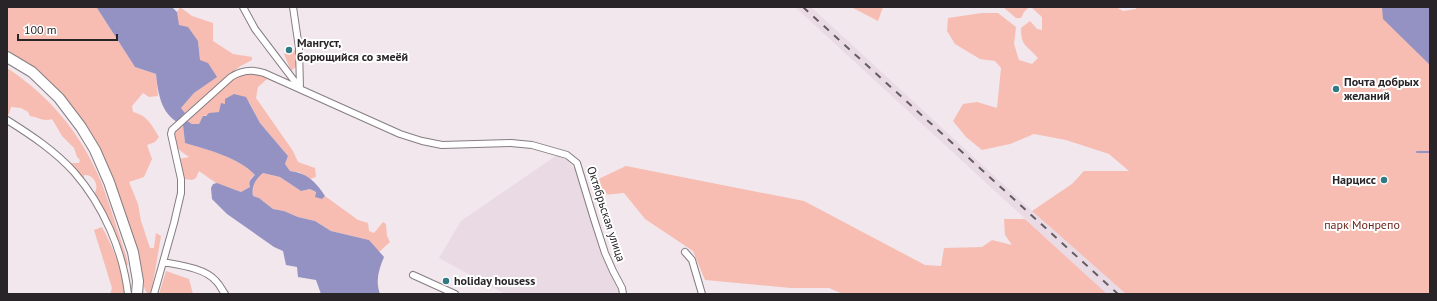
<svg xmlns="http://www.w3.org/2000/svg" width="1437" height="301" viewBox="0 0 1437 301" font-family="'PT Sans',sans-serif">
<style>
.built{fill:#eadae4}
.green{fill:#f7bdb2}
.water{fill:#9392c2}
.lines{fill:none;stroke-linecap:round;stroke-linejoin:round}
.stream{stroke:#9392c2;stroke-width:2}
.minor-casing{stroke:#857d82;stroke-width:8}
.primary-casing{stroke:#857d82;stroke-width:12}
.minor{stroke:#fff;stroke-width:6}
.primary{stroke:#fff;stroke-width:10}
.rail{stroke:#635d61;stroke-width:2;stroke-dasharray:7 7;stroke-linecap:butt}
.poi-dot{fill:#327a83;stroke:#fff;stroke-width:1.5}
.labels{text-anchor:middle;stroke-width:4;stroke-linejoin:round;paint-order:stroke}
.poi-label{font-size:12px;font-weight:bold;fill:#282427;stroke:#fff;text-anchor:start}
.street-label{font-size:12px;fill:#282427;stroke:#fff}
.park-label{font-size:12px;fill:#6b261c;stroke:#fff}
</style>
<rect width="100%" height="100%" fill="#f1e7ed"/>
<path class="built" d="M795,7H811L1032,211L1126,294H1107Z
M557,155L567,160L575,170L601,254L620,294H505L439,258L461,221Z"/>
<path class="green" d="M7,7L97,8L135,67L156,74L158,96L149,97L143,93L132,106L133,112C148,116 151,124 159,137L155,142L147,145L152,159L144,177L129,182L138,204L141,221L150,248H154L156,233L161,236L152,289L150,293H147L145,290L141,275L88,133L7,53Z
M180,7L192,16L213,23V41L233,54L252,57V60L239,67L185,113L181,108L194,93L216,77L200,61L198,41L178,25L177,12Z
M851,7H850H883L878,21Z
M1003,7H1029L1024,12L1021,18H1016Z
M1031,7H1116L1123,11L1136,9V7H1430V294H1126L1032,211L1072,184L1084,171H1129L1109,154L1066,140L1034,134L1010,144L982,150L966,137L953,121L963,104L977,102L997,108L1001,68L995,61L980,59L955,44L947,31L948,18L982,13H998L1016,27L1014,44L1019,60L1032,64L1038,58C1027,45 1021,47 1021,28L1030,21L1037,29L1042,30V17Z
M297,49V66L291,71L284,54Z
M7,68C50,96 80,133 100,179C110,204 117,230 126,255L128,264L127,266H125L93,193L94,194C100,186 94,174 84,175V183L67,163H79L80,160L77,157L74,148L62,136L52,119C43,122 38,117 30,116L28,112L21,108L11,107L9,114L7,115Z
M246,72L263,75L287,86L286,87L267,79L258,87L256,98L293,151L298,162L315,168L316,177L310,179L299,172L290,171L285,164L288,156L260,123L249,102L226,104L219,112L203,116L199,124H192L187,121L192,117L191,114L234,77Z
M183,125L185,143C207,149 240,158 255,175C250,178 248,181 250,187L241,192L216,183L199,171L196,178L192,180L184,179L179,159L189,157C182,152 170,145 174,134C175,131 180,128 183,125Z
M626,166L804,201L925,265L941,266L944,248L982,247L992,240L1012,245L1005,235L1004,219H1025L1107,294H843L829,288H791L705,280L693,251L645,219L624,193L594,196L590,183Z
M263,173L280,177L301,191L310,189L316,192L315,196L322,199L325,196L358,220L368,223L369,231L374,233L383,222L386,224L387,236L390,242L379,252L369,240L331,231L315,221L298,217L284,211L273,209L259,198L253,196C251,186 256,179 263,173Z
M102,227C111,243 125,275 124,294H110L112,288L94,230Z
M166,271L189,279L193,294H159Z"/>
<path class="water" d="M95,7H172L177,12L179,25L188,27L198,41L200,60L208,63L217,77L194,93L181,108L185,113L181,117L192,124H199L203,116H206L209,113L219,112L221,103L225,104V99L234,94L246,97L260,123L288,156L285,164L290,171C307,173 316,182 325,196L322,199L315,197L316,192L310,189L301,191L280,177L263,173C256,179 251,186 253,196L259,198L273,209L284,211L298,217L315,221L331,231L369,240L384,257C379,269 375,281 380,294H321L316,280L298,277L297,267L286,265L283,251L274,247L227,214L212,199L211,188L213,184L217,183L241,192L250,187C248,181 251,179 255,175C240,158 206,149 185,143L183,125C162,117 158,95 156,74L135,67L97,8Z
M1382,7H1430V65L1383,19Z"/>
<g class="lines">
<path class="stream" d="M1417,152H1430"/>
<g class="minor-casing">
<path id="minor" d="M243,7L255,29L299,87
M293,7L299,48L300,88
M7,120C31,135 55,151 74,172C103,205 123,251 128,294
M685,252L692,260L702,294
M163,262C179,265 205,268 216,281C220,285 222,290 225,294
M413,275L455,294
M154,294L174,223L181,193V179L171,134L172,130L231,77C242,70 252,69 264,73L400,134L422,141L442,145L511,143L532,145L567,155L577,163L594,219L605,253L613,271L622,288L623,294"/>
</g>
<g class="primary-casing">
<path id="primary" d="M7,57L32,72L59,98L81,127L95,150L109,182L133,252L138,281L137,294"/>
</g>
<use href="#minor" class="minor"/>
<use href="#primary" class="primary"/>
<path class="rail" d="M803,7L1118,294"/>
</g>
<g class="poi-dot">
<circle cx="289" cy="50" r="4"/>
<circle cx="1336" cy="89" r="4"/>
<circle cx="1384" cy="180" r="4"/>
<circle cx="446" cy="281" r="4"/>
</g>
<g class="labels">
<g class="poi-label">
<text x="297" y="47">Мангуст,<tspan x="297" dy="14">борющийся со змеёй</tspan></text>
<text x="1344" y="86">Почта добрых<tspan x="1344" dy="14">желаний</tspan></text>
<text x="1376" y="184" text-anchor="end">Нарцисс</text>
<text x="454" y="285">holiday housess</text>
</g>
<g class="street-label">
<text transform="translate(606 214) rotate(72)" y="4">Октябрьская улица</text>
</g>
<g class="park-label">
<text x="1362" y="229">парк Монрепо</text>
</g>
</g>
<rect width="1437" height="301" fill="none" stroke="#282427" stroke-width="16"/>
<path d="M18 34v6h99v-6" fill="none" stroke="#282427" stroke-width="2"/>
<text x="24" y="34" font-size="12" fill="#282427" stroke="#ffffff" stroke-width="3" paint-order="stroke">100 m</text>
</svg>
